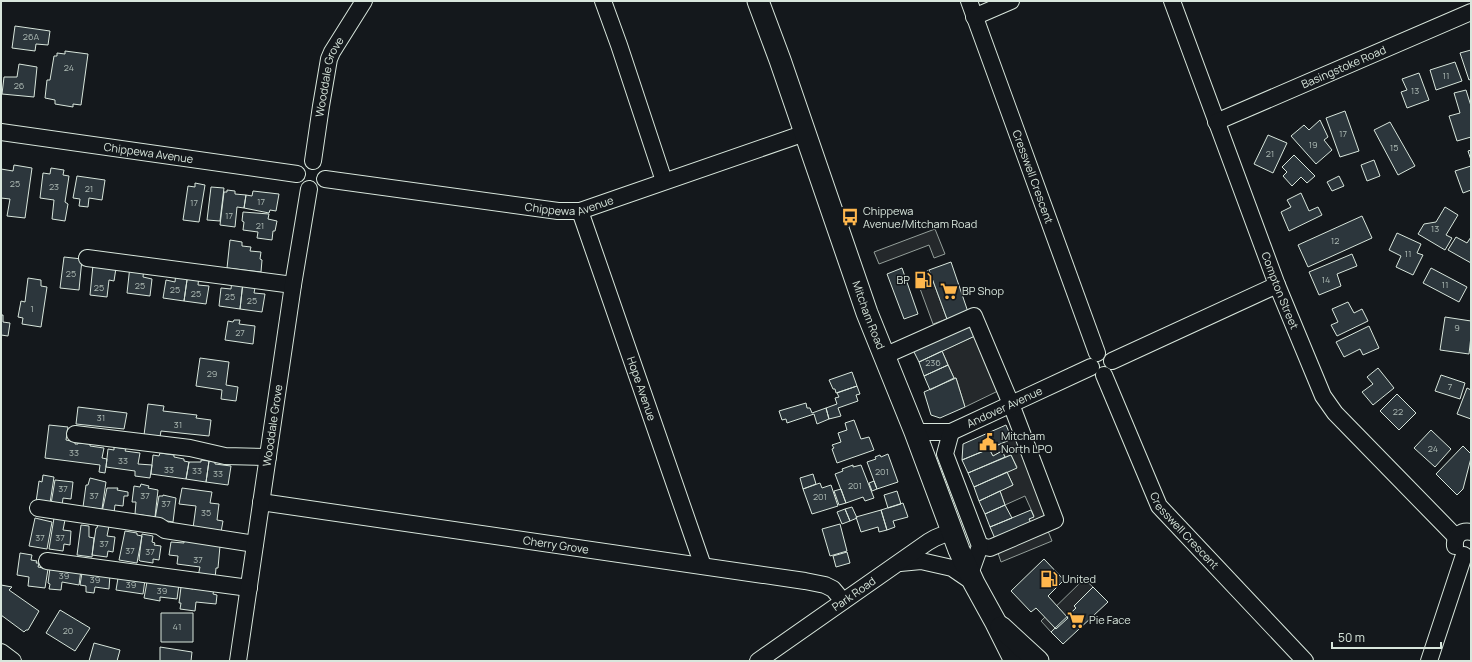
<svg xmlns="http://www.w3.org/2000/svg" width="1472" height="662" viewBox="0 0 1472 662" font-family="Manrope,sans-serif">
<style>
.parking{fill:#24282b;stroke:#939e99}
.building{fill:#2c363c;stroke:#d8e6dc}
.lines{fill:none;stroke-linecap:round;stroke-linejoin:round}
.minor-casing{stroke:#d8e6dc;stroke-width:18}
.major-casing{stroke:#d8e6dc;stroke-width:23}
.minor{stroke:#14181c;stroke-width:16}
.major{stroke:#14181c;stroke-width:21}
.labels{text-anchor:middle;stroke-width:3;stroke-linejoin:round;paint-order:stroke}
.number-label{font-size:9px;fill:#adbab4}
.street-label{font-size:11px;fill:#d8e6dc;stroke:#14181c}
.poi-label{font-size:11px;fill:#d8e6dc;stroke:#14181c;text-anchor:start}
</style>
<rect width="100%" height="100%" fill="#14181c"/>
<path class="parking" d="M935,229L945,254L934,258L929,245L879,264L874,252Z
M929,270L947,319L933,324L915,275Z
M977,335L1000,390L965,407L956,378H954L942,351Z
M1018,436L1048,512L1044,521L1032,525L1029,519L1034,516L1025,496L1005,505L1000,491L1013,485L1007,472L1017,467L1011,455L1005,457L1002,451L993,456L989,449Z
M1048,531L1052,541L1001,562L998,553Z
M1084,579L1093,587L1076,604V608L1051,632L1041,621Z"/>
<path class="building" d="M15,26L50,31L48,45L36,44L35,51L12,48Z
M1471,50V79L1469,80L1460,53Z
M65,51L88,54L81,105L73,104V107L55,104V100L45,98L47,80H50L54,56H57V53L65,54Z
M1455,62L1462,81L1436,90L1430,70Z
M19,64L37,67L34,97L2,94L4,77H17Z
M1419,73L1429,100L1407,108L1401,92L1407,90L1402,79Z
M1466,90L1471,106V137L1457,141L1449,116L1460,113L1454,93Z
M1345,111L1359,151L1340,157L1326,118Z
M1320,120L1328,137L1324,140L1332,150L1316,164L1291,136L1304,125L1309,130Z
M1390,122L1415,166L1398,175L1374,130Z
M1268,135L1287,143L1273,173L1254,164Z
M1471,150V160L1468,151Z
M1294,155L1315,176L1307,183L1301,177L1292,186L1283,176L1287,172L1282,167Z
M1374,160L1380,176L1367,181L1361,165Z
M14,165L32,168L25,218L7,216L10,199L1,198V169L13,171Z
M1471,166V190L1463,193L1455,171Z
M51,168L64,170L63,175L69,176L65,202L68,204L65,221L52,219L54,200L40,198L43,173L50,174Z
M77,176L105,180L102,200L89,198L88,207L79,206L80,199L73,198Z
M1339,176L1344,186L1332,191L1327,182Z
M195,183L205,185L199,222L183,220L188,186L195,187Z
M211,187L224,188L220,221L207,220Z
M227,190L235,191V194L246,195L244,208L237,207L235,227L220,225L224,192H227Z
M253,191L279,194L276,211L270,210L269,213L244,208L246,195L252,196Z
M1301,193L1309,211L1318,207L1322,215L1289,231L1281,212L1291,207L1287,200Z
M1445,207L1458,215L1446,235L1452,238L1445,250L1418,234L1424,224L1436,222Z
M243,212L269,214L268,219L277,221L275,231H273L272,240L257,238L258,232L243,230L244,222L242,221Z
M1362,216L1372,238L1308,267L1298,245Z
M1397,233L1421,244L1417,253L1423,255L1413,275L1396,267L1401,256L1389,250Z
M1456,237L1467,243L1471,237V263L1448,250Z
M230,240L242,242V246L251,247L250,251L261,252L260,259L262,260L261,272L227,268Z
M1352,254L1357,266L1337,274L1341,286L1319,295L1309,272Z
M64,257L82,259L79,290L60,288Z
M951,262L968,312L947,319L929,270Z
M93,265L116,268L114,281L109,280L107,297L90,295Z
M130,266L144,267L143,277L152,279L150,296L127,293Z
M902,268L918,314L904,319L887,274Z
M1431,268L1467,287L1459,302L1423,283Z
M176,272L188,273L184,301L163,298L166,280L175,282Z
M188,273L199,275L198,285L209,286L206,304L184,301Z
M28,278L41,280V286L47,287L41,327L22,324L23,318L18,317L21,301L25,302Z
M232,280L243,282L240,309L219,306L221,288L231,289Z
M243,282L256,283L254,293L265,294L262,312L240,309Z
M1348,302L1354,313L1362,309L1368,321L1337,336L1331,325L1338,322L1332,309Z
M1,315H3V322L10,323L8,336L1,335Z
M1445,317L1471,321V336L1469,354L1440,350Z
M234,320H240L239,324L255,326L253,344L225,340L228,321L233,322Z
M966,324L974,327L977,335L919,362L912,348Z
M1369,326L1379,348L1363,355L1360,349L1344,357L1336,342Z
M942,351L948,365L924,376L919,362Z
M200,358L229,362L226,385L238,387L236,401L221,399L222,390L196,386Z
M948,365L954,378L930,390L924,376Z
M1378,368L1394,388L1373,405L1362,392L1373,384L1367,377Z
M852,372L857,386L836,393L835,389H833L829,380Z
M1441,375L1465,383L1460,399L1435,391Z
M956,378L965,407L940,418L931,415L924,392Z
M857,386L860,394L856,395L858,401L838,408L841,416L829,419L826,408L837,404L835,398L839,397L837,393Z
M1467,388L1471,390V419L1457,414Z
M1397,394L1416,413L1399,430L1380,411Z
M806,403L807,408H810L812,413L826,408L829,419L817,424L814,414L787,423L786,419L782,420L779,411Z
M148,404L164,406L163,411L197,415L196,418L211,420L209,436L161,431L160,437L144,435Z
M78,407L127,413L124,429L76,424Z
M854,420L861,439L869,437L874,450L837,463L832,449L834,448L832,445L841,442L838,433L847,430L845,423Z
M49,425L68,427L66,440L75,442V444H78V443L90,444V446L104,448L102,458L107,459L105,473L99,472L100,465L45,458Z
M1006,425L1012,439L962,460L963,444Z
M1431,430L1451,449L1435,467L1414,448Z
M1463,446L1471,454V458L1463,489L1457,495L1436,474Z
M114,447L126,449L125,451L140,453L138,464L152,465L150,478L135,476V471L106,467L108,449L114,450Z
M989,449L993,456L1002,451L1005,457L968,473L962,460Z
M160,453L174,455V457L184,459V461L189,462L186,479L151,474L153,455L159,456Z
M888,454L898,482L877,489L867,462L876,459L875,457L880,455L881,457Z
M1011,455L1017,468L974,487L968,473Z
M201,460L209,461L206,482L186,479L189,462H201Z
M209,461L215,462V464L231,466L228,485L206,482Z
M853,465V467L861,465L874,498L865,501L863,497L846,503L835,474L843,471L842,469Z
M1007,472L1013,485L979,501L974,487Z
M813,474L816,484L803,489L800,478Z
M43,475L54,477L50,503L36,502L39,481L42,482Z
M90,478L106,482L102,509L83,507L86,485H88Z
M55,480L73,482L71,499L63,498L62,506L51,504Z
M874,481L877,489L872,491L869,483Z
M820,483L822,488L831,485L838,506L812,514L803,489Z
M141,484L149,486L148,488L158,490L155,517L135,514L136,502H132L134,486L140,487Z
M107,488H118L117,490L128,492V496H124L123,506L115,505L114,513L102,512Z
M182,488L212,492L210,503L219,504L217,520L223,521L221,532L193,528L196,506L179,504Z
M841,489L846,503L839,505L834,491Z
M897,491L901,504L888,508L884,495Z
M1000,491L1005,505L985,514L979,501Z
M163,495L176,498L173,522L155,519L159,496H163Z
M903,503L908,517L893,521L895,527L887,530L881,510Z
M1005,505L1012,518L990,527L985,514Z
M852,507L857,518L850,521L845,509Z
M845,509L850,521L842,524L837,512Z
M881,510L887,530L879,532L878,527L861,532L856,517Z
M1031,510L1034,517L1029,519L1032,525L996,541L990,527Z
M35,518L52,522L47,549L29,546Z
M54,518L65,520L63,530L71,531L70,545L64,544L63,551L49,549Z
M98,524L109,526L107,536L115,537L113,552L108,551L107,557L92,555L96,528H97Z
M840,524L847,551L830,556L822,529Z
M81,525L89,526V537L94,538L92,557L77,555Z
M125,531L137,533V535L142,536L137,563L119,560Z
M142,534L153,536L152,542L155,543L154,545L161,546L159,560L153,559V563L140,561L139,560Z
M184,541L220,546L218,568H216L215,579L198,576L200,567L177,564L178,556L169,555L171,542L184,543Z
M847,552L850,563L836,567L833,556Z
M20,553L32,555L31,560L37,561L36,563H39L38,567L48,569L45,588L28,586L29,577L17,575Z
M1044,559L1064,580L1048,596L1068,618L1056,629L1036,608L1031,612L1011,591Z
M50,568L81,570L79,585L62,582L61,590L49,589L50,584L48,583Z
M82,573L110,574L109,589L95,587L94,593L86,592V586L80,585Z
M118,578L145,580L143,594L116,590Z
M147,582L179,584L177,599L160,597V601L144,598Z
M1,585L12,587L9,590L39,611L28,630H26L24,632L1,615Z
M181,587L193,589L194,587L214,589L213,594L217,595L216,604L196,602L195,611L180,609L181,603H179Z
M1093,587L1108,602L1063,644L1051,632L1076,608L1074,606Z
M60,610L90,628L75,651L46,633Z
M161,613H193V642H161Z
M94,643L120,650L117,661H89Z
M160,647L192,652L191,661H160Z"/>
<g class="lines">
<g class="minor-casing">
<g id="minor">
<path d="M603,1L619,45L664,181"/>
<path id="s1" d="M969,1L1097,353"/>
<path id="s2" d="M1172,1L1277,285L1323,396L1335,413L1456,537"/>
<path d="M974,17L1011,1"/>
<path id="s3" d="M1216,122L1471,12"/>
<path id="s4" d="M1,132L297,174"/>
<path id="s5" d="M313,161L321,106L329,59L332,52L364,1"/>
<path id="s6" d="M325,179L558,211H580L805,133"/>
<path id="s7" d="M580,211L703,566"/>
<path d="M87,258L293,285"/>
<path d="M884,356L974,316L1011,404L1055,520L990,548L980,546"/>
<path d="M1112,361L1277,285"/>
<path id="s8" d="M1104,375L1159,506L1305,661"/>
<path id="s9" d="M915,432H951L1091,367"/>
<path d="M951,432L945,454L980,546L970,574"/>
<path d="M75,434L190,448L225,456L268,457"/>
<path id="s10" d="M261,502L805,581L825,585L833,589L843,601"/>
<path d="M38,508L159,526L165,530L255,544"/>
<path d="M1455,546C1454,536 1461,530 1471,532"/>
<path d="M47,561L249,588"/>
<path d="M900,563L921,561L952,568L974,583"/>
<path d="M1,652L13,661"/>
<path id="s11" d="M238,661L293,285L309,189"/>
<path id="s12" d="M758,661L928,542L935,538L952,531"/>
<path d="M1429,661L1464,555"/>
</g>
</g>
<g class="major-casing">
<g id="major">
<path id="s13" d="M758,1L780,60L867,313L915,432L959,550L974,583L996,623L1015,661"/>
<path d="M1001,627L1038,661"/>
</g>
</g>
<use href="#minor" class="minor"/>
<use href="#major" class="major"/>
</g>
<defs>
<g id="bus-bare" transform="scale(1.38)"><path d="M-5-6H5V4H4V6H2V4H-2V6H-4V4H-5ZM-3.5-4V0h7V-4ZM-3.5 1.2v1.5H-2V1.2ZM2 1.2v1.5H3.5V1.2Z" fill="#ffb74d" stroke="#14181c" stroke-width="2.5" paint-order="stroke"/></g>
<g id="fuel-bare" transform="scale(1.38)"><path d="M-5.5-6h7V0h2V4h1.3V-2.5L3-4.5l.8-.8L6-3V5H2.5V1h-1V6h-7ZM-4.2-4.7v3.2H.2V-4.7Z" fill="#ffb74d" stroke="#14181c" stroke-width="2.5" paint-order="stroke"/></g>
<g id="supermarket-bare" transform="scale(1.38)"><path d="M-6-5.5h2.5l.6 2H6L4.5 2H-2.5L-4.4-4H-6ZM-1.5 3.2a1.3 1.3 0 1 0 .1 0ZM3 3.2a1.3 1.3 0 1 0 .1 0Z" fill="#ffb74d" stroke="#14181c" stroke-width="2.5" paint-order="stroke"/></g>
<g id="civic-bare" transform="scale(1.38)"><path d="M-.6-6.5H3V-4.5H.6V-3L4-1V1h2V6H-6V1h2V-1L-.6-3ZM-1.2 2.5V6h2.4V2.5Z" fill="#ffb74d" stroke="#14181c" stroke-width="2.5" paint-order="stroke"/></g>
</defs>
<g fill-rule="evenodd">
<use href="#bus-bare" x="850" y="217"/>
<use href="#fuel-bare" x="923" y="280"/>
<use href="#supermarket-bare" x="949" y="291"/>
<use href="#civic-bare" x="988" y="442"/>
<use href="#fuel-bare" x="1049" y="579"/>
<use href="#supermarket-bare" x="1076" y="620"/>
</g>
<g class="labels">
<g class="number-label">
<text x="31" y="40">26A</text>
<text x="69" y="71">24</text>
<text x="1446" y="79">11</text>
<text x="19" y="89">26</text>
<text x="1415" y="94">13</text>
<text x="1343" y="137">17</text>
<text x="1313" y="148">19</text>
<text x="1394" y="151">15</text>
<text x="1270" y="157">21</text>
<text x="15" y="187">25</text>
<text x="54" y="190">23</text>
<text x="89" y="192">21</text>
<text x="261" y="205">17</text>
<text x="194" y="206">17</text>
<text x="229" y="219">17</text>
<text x="260" y="229">21</text>
<text x="1435" y="232">13</text>
<text x="1335" y="244">12</text>
<text x="1408" y="257">11</text>
<text x="71" y="277">25</text>
<text x="1326" y="283">14</text>
<text x="1445" y="288">11</text>
<text x="140" y="289">25</text>
<text x="99" y="291">25</text>
<text x="175" y="293">25</text>
<text x="196" y="297">25</text>
<text x="230" y="300">25</text>
<text x="252" y="304">25</text>
<text x="32" y="312">1</text>
<text x="1457" y="331">9</text>
<text x="240" y="336">27</text>
<text x="933" y="366">236</text>
<text x="212" y="377">29</text>
<text x="1450" y="390">7</text>
<text x="1398" y="415">22</text>
<text x="101" y="421">31</text>
<text x="178" y="428">31</text>
<text x="1433" y="452">24</text>
<text x="74" y="456">33</text>
<text x="123" y="464">33</text>
<text x="169" y="473">33</text>
<text x="197" y="474">33</text>
<text x="882" y="475">201</text>
<text x="218" y="477">33</text>
<text x="855" y="489">201</text>
<text x="63" y="492">37</text>
<text x="94" y="499">37</text>
<text x="145" y="499">37</text>
<text x="820" y="500">201</text>
<text x="166" y="507">37</text>
<text x="206" y="516">35</text>
<text x="40" y="541">37</text>
<text x="60" y="541">37</text>
<text x="104" y="547">37</text>
<text x="130" y="554">37</text>
<text x="150" y="555">37</text>
<text x="198" y="563">37</text>
<text x="64" y="579">39</text>
<text x="95" y="583">39</text>
<text x="131" y="588">39</text>
<text x="162" y="594">39</text>
<text x="177" y="630">41</text>
<text x="68" y="634">20</text>
</g>
<g class="street-label">
<text dy="4" stroke="none"><textPath href="#s3" startOffset="139">Basingstoke Road</textPath></text>
<text dy="4" stroke="none"><textPath href="#s5" startOffset="86">Wooddale Grove</textPath></text>
<text dy="4" stroke="none"><textPath href="#s4" startOffset="149">Chippewa Avenue</textPath></text>
<text dy="4" stroke="none"><textPath href="#s1" startOffset="187">Cresswell Crescent</textPath></text>
<text dy="4" stroke="none"><textPath href="#s6" startOffset="247">Chippewa Avenue</textPath></text>
<text dy="4" stroke="none"><textPath href="#s2" startOffset="309">Compton Street</textPath></text>
<text dy="4" stroke="none"><textPath href="#s13" startOffset="333">Mitcham Road</textPath></text>
<text dy="4" stroke="none"><textPath href="#s7" startOffset="188">Hope Avenue</textPath></text>
<text dy="4" stroke="none"><textPath href="#s9" startOffset="95">Andover Avenue</textPath></text>
<text dy="4" stroke="none"><textPath href="#s11" startOffset="238">Wooddale Grove</textPath></text>
<text dy="4" stroke="none"><textPath href="#s8" startOffset="177">Cresswell Crescent</textPath></text>
<text dy="4" stroke="none"><textPath href="#s10" startOffset="298">Cherry Grove</textPath></text>
<text dy="4" stroke="none"><textPath href="#s12" startOffset="117">Park Road</textPath></text>
</g>
<g class="poi-label">
<text x="863" y="215">Chippewa<tspan x="863" dy="13">Avenue/Mitcham Road</tspan></text>
<text x="910" y="284" text-anchor="end">BP</text>
<text x="962" y="295">BP Shop</text>
<text x="1001" y="440">Mitcham<tspan x="1001" dy="13">North LPO</tspan></text>
<text x="1062" y="583">United</text>
<text x="1089" y="624">Pie Face</text>
</g>
</g>
<rect width="1472" height="662" fill="none" stroke="#d8e6dc" stroke-width="4"/>
<path d="M1332 642v6h109v-6" fill="none" stroke="#d8e6dc" stroke-width="2"/>
<text x="1338" y="642" font-size="12" fill="#d8e6dc" stroke="#14181c" stroke-width="3" paint-order="stroke">50 m</text>
</svg>
